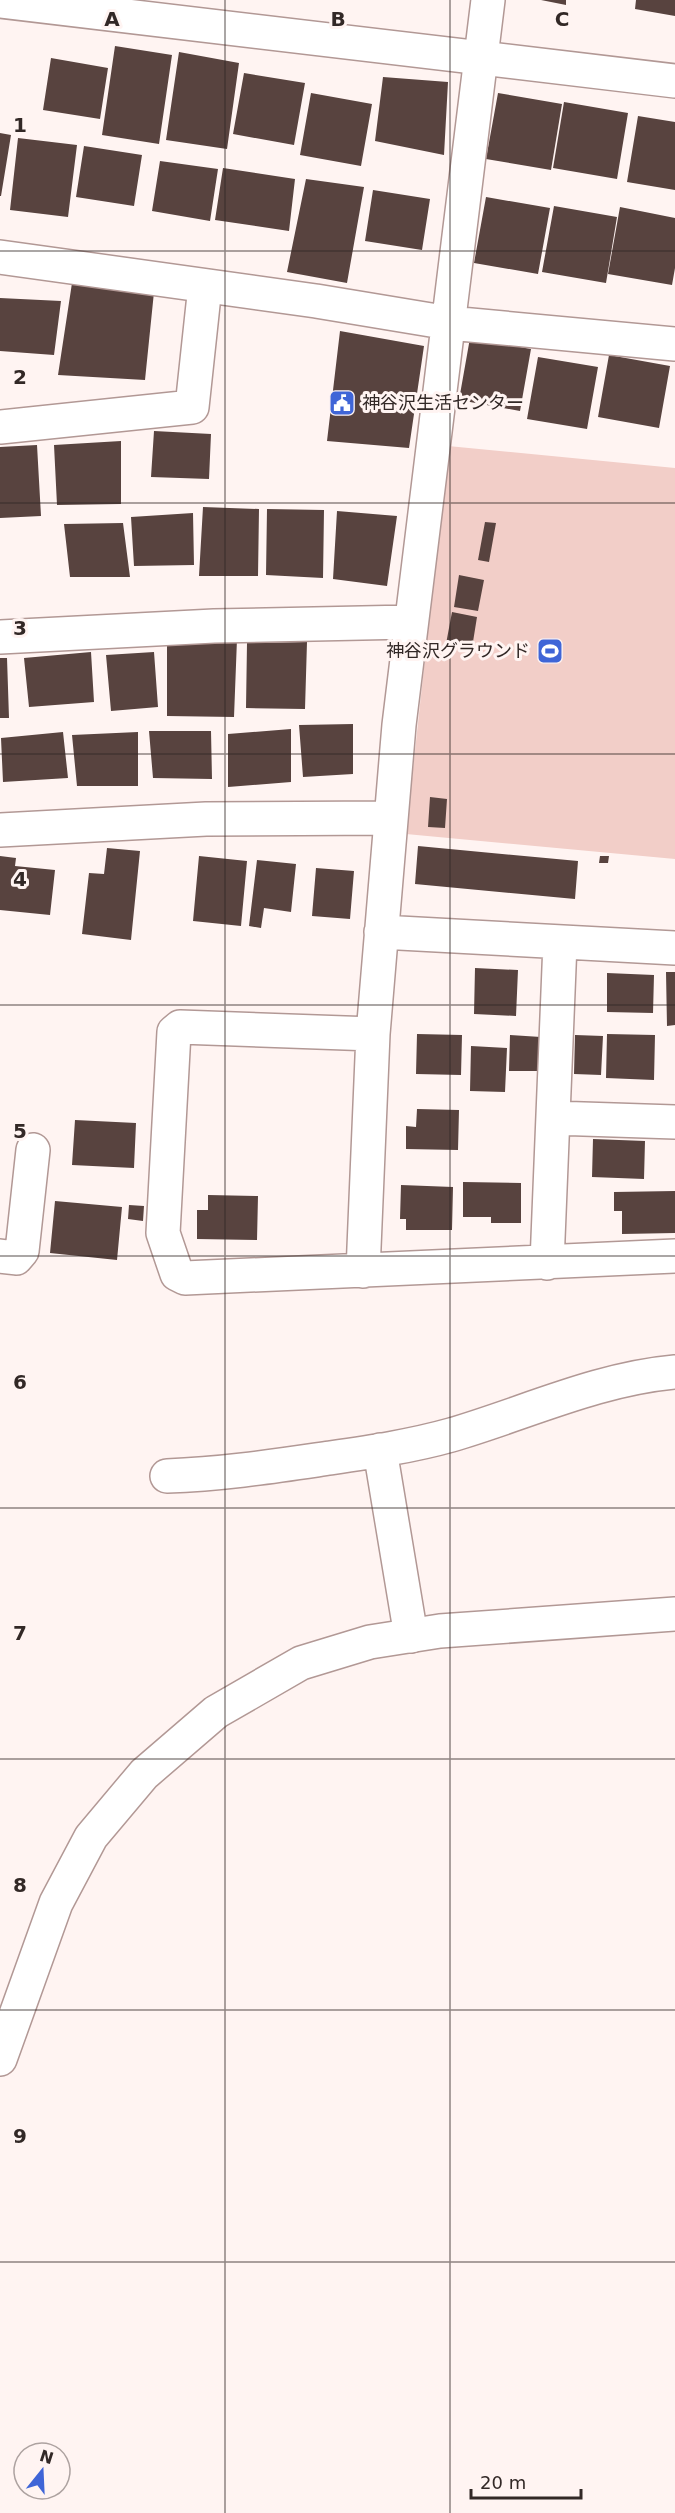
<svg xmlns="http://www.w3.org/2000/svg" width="675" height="2513" viewBox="0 0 675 2513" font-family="'DejaVu Sans','Noto Sans JP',sans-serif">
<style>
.green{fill:#f2cec8}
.building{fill:#58433f}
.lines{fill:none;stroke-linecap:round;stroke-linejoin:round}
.minor-casing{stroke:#b29895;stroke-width:36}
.tertiary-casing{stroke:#b29895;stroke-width:36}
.minor{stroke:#fff;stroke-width:33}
.tertiary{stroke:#fff;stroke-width:33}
.grid{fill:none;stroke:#322826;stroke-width:1.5;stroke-opacity:0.55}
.labels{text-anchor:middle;stroke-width:6;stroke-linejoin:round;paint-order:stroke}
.poi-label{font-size:18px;fill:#322826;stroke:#fff4f2;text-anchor:start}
.grid-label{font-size:20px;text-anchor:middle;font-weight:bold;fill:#322826;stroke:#fff4f2;stroke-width:6;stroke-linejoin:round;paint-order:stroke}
</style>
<rect width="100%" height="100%" fill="#fff4f2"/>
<path class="green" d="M448,446L675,468V859L406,834Z"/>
<path class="building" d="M541,0H566V5Z
M636,0H675V16L635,9Z
M115,46L172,55L159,144L102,135Z
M179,52L239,63L227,149L166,140Z
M51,58L108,68L100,119L43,110Z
M244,73L305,83L294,145L233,134Z
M383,77L448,82L444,155L375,141Z
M311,93L372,104L361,166L300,155Z
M498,93L562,104L551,170L486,159Z
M564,102L628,113L617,179L553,168Z
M638,116L675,122V190L627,182Z
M0,133L11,135L1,196H0Z
M18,138L77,145L68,217L10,210Z
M84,146L142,155L134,206L76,197Z
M160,161L218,169L210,221L152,211Z
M223,168L295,179L289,231L215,220Z
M306,179L364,187L347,283L287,272Z
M373,190L430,199L422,250L365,241Z
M486,197L550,208L538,274L474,263Z
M554,206L617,217L606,283L542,272Z
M620,207L675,218V268L672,285L608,274Z
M72,283L154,292L145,380L58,375Z
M0,298L61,301L54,355L0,351Z
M340,331L424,346L409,448L327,441Z
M470,338L531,349L520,411L459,400Z
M609,355L670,366L659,428L598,417Z
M538,357L598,367L587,429L527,419Z
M154,431L211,434L209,479L151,477Z
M121,441V504L57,505L54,445Z
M37,445L41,516L0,518V447Z
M203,507L259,509L258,576H199Z
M267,509L324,510L323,578L266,575Z
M337,511L397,516L387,586L333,579Z
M193,513L194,565L134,566L131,517Z
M485,522L496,523L489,562L478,560Z
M123,523L130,577H70L64,524Z
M459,575L484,580L478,611L454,607Z
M452,612L477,617L472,648L446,644Z
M237,639L234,717L167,716V643Z
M307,642L305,709L246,708L247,643Z
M91,652L94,702L29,707L24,658Z
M154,652L158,707L111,711L106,655Z
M0,658H7L9,718H0Z
M353,724V774L303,777L299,725Z
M291,729V782L228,787V734Z
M149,731H211L212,779L153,778Z
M63,732L68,778L3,782L1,738Z
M138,732V786H77L72,735Z
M430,797L447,799L445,828L428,827Z
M418,846L578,861L575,899L415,884Z
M107,848L140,851L131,940L82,934L89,873L104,874Z
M0,856L16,858L15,866L55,870L50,915L0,910Z
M199,856L247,861L241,926L193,921Z
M600,856H609L608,863H599Z
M257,860L296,864L291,912L264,908L261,928L249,926Z
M316,868L354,871L350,919L312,916Z
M475,968L518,970L516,1016L474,1014Z
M666,972H675V1025L667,1026Z
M607,973L654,975L653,1013L607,1012Z
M417,1034L462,1035L461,1075L416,1074Z
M607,1034L655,1035L654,1080L606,1078Z
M510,1035L541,1037L539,1071H509Z
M575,1035L603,1036L601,1075L574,1074Z
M471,1046L507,1048L505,1092L470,1091Z
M417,1109L459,1110L458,1150L406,1149V1126L416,1127Z
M75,1120L136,1123L134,1168L72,1165Z
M593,1139L645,1141L644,1179L592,1177Z
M463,1182L521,1183V1223H491V1217H463Z
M401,1185L453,1187L452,1230H406V1219H400Z
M675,1191V1233L622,1234V1211H614V1192Z
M208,1195L258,1196L257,1240L197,1239V1210H208Z
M55,1201L122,1207L117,1260L50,1253Z
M129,1205L144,1206L143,1221L128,1219Z"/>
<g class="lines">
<g class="minor-casing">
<path id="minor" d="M0,257L316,301L449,323L675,344
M0,427L192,407L205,286
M0,637L214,626L410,622
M0,830L206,819L390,818
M381,932L675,948
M373,1034L180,1027L174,1032L163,1233L177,1274L185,1278L675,1256
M553,1118L675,1122
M0,1256L16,1258L22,1251L33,1150
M547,1263L560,943
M363,1271L373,1034L399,725L488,0
M380,1450L411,1636
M167,1476C224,1474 275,1466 330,1458C371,1452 412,1446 451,1435C526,1413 597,1379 675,1372"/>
</g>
<g class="tertiary-casing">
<path id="tertiary" d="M0,1L675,81
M0,2059L56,1903L91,1837L144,1774L216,1712L301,1663L370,1642L440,1631L675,1614"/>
</g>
<use href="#minor" class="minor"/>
<use href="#tertiary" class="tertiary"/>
</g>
<path class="grid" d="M225,0V2513M450,0V2513M0,251H675M0,503H675M0,754H675M0,1005H675M0,1256H675M0,1508H675M0,1759H675M0,2010H675M0,2262H675"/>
<defs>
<g id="civic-square" transform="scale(1.35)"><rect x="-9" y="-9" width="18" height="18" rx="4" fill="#3f65d7" stroke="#fff4f2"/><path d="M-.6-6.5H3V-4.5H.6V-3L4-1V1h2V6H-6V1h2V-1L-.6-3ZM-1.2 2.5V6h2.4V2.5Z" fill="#fff"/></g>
<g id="stadium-square" transform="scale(1.35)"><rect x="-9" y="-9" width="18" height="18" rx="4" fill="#3f65d7" stroke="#fff4f2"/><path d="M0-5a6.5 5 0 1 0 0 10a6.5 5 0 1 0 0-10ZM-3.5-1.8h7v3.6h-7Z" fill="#fff"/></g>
</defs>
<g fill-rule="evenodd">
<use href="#civic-square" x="342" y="403"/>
<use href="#stadium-square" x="550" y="651"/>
</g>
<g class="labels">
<g class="poi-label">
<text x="362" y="409">神谷沢生活センター</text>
<text x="530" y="657" text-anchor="end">神谷沢グラウンド</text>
</g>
</g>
<g class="grid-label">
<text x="112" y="26">A</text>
<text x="338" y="26">B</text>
<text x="562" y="26">C</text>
<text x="20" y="132">1</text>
<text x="20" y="384">2</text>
<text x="20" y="635">3</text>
<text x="20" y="886">4</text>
<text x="20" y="1138">5</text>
<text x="20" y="1389">6</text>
<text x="20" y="1640">7</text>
<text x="20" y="1892">8</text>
<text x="20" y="2143">9</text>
</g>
<g transform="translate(42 2471) rotate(18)"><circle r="28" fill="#fff4f2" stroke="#ada2a0" stroke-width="1.5"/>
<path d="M0-4.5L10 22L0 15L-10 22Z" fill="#3f65d7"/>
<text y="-9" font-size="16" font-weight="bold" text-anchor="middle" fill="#322826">N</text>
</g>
<path d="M471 2489v9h110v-9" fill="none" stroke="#322826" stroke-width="3"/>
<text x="480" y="2489" font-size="18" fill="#322826" stroke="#fff4f2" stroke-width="4.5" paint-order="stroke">20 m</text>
</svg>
